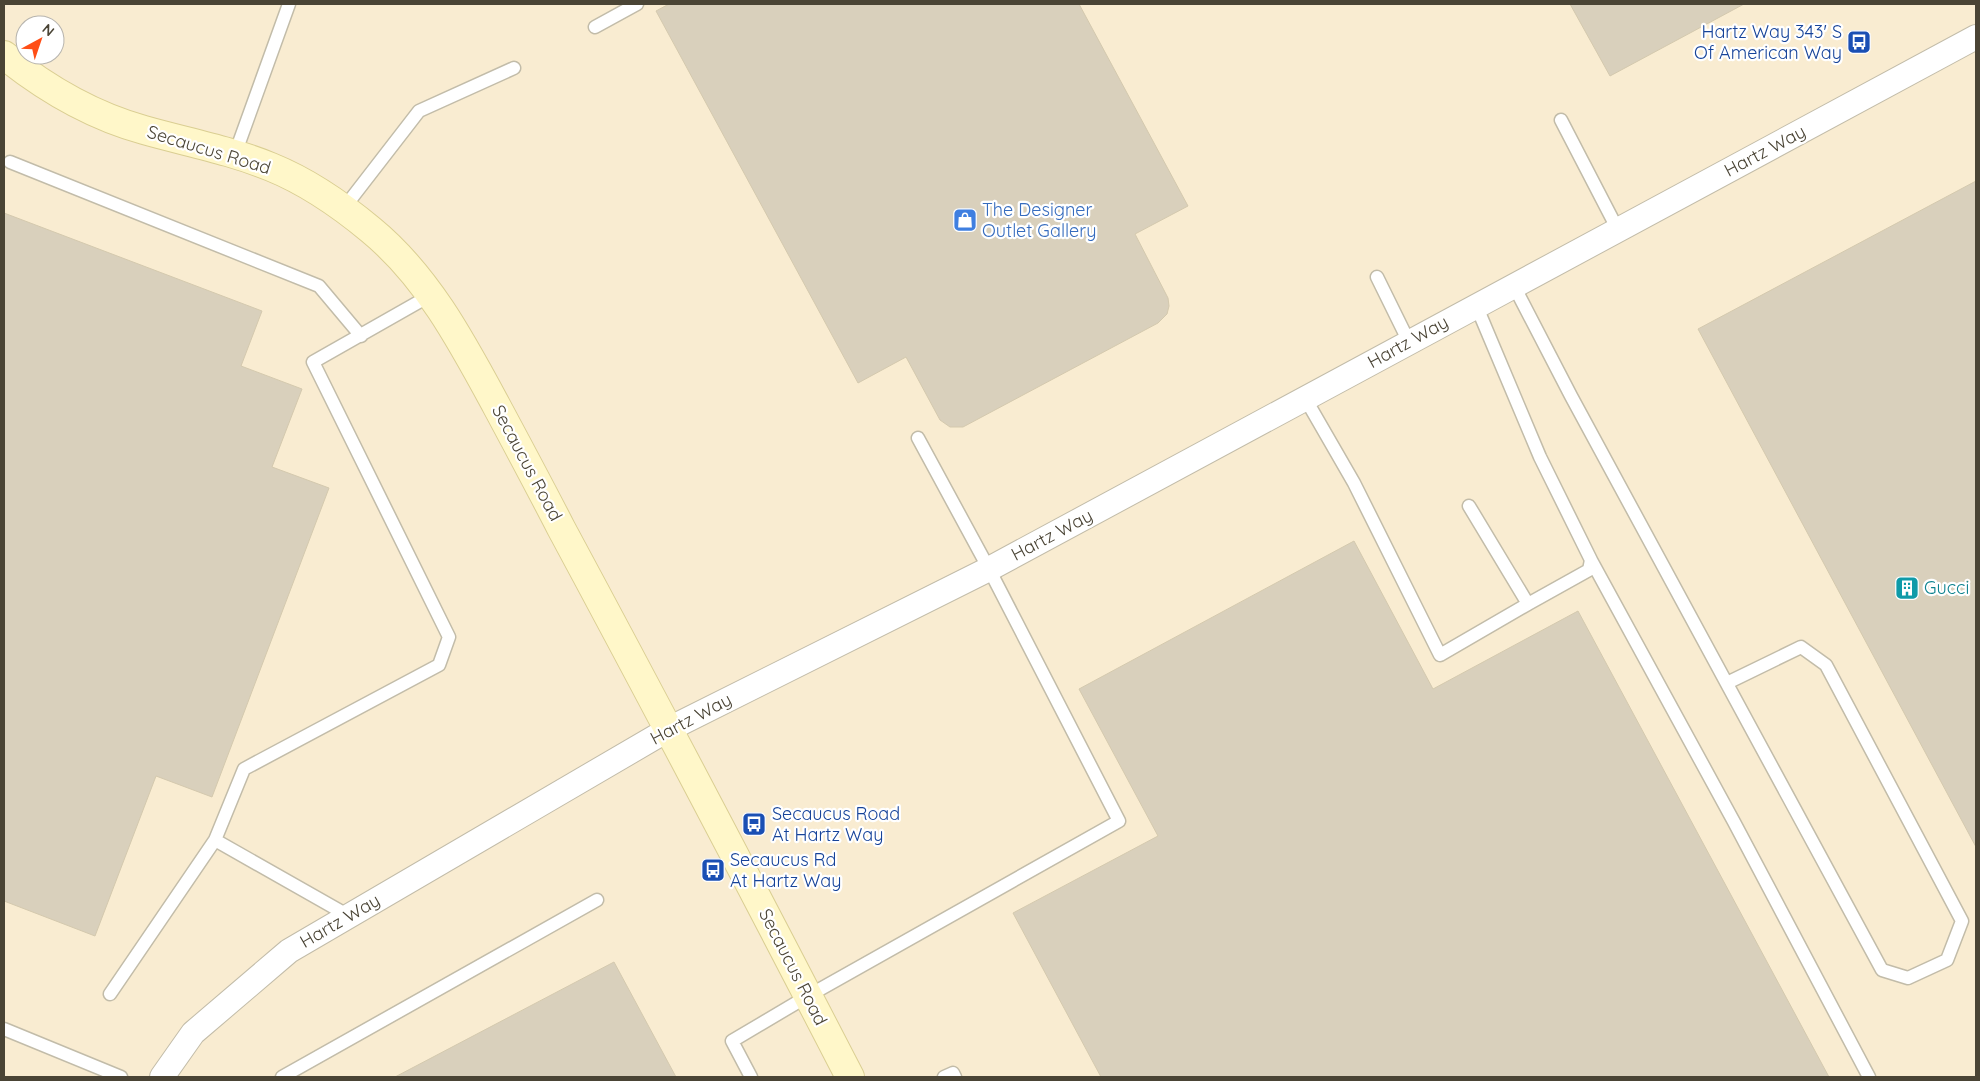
<svg xmlns="http://www.w3.org/2000/svg" width="1980" height="1081" viewBox="0 0 1980 1081" font-family="Quicksand,sans-serif">
<style>
.commercial{fill:#f9ecd1;fill-rule:evenodd}
.building{fill:#d9d0bc;stroke:#d4c9ae}
.lines{fill:none;stroke-linecap:round;stroke-linejoin:round}
.lane-casing{stroke:#c2bca9;stroke-width:15}
.street-casing{stroke:#c2bca9;stroke-width:26}
.secondary-casing{stroke:#dace92;stroke-width:30}
.lane{stroke:#fff;stroke-width:12}
.street{stroke:#fff;stroke-width:24}
.secondary{stroke:#fff7c9;stroke-width:28}
.labels{text-anchor:middle;stroke-width:4.5;stroke-linejoin:round;paint-order:stroke}
.transit-label{font-size:18px;fill:#164399;stroke:#fff;text-anchor:start}
.street-label{font-size:18px;fill:#4a4435;stroke:#fff}
.shop-label{font-size:18px;fill:#366cbe;stroke:#fff;text-anchor:start}
.culture-label{font-size:18px;fill:#0d838f;stroke:#fff;text-anchor:start}
</style>
<rect width="100%" height="100%" fill="#f6f3e8"/>
<path class="commercial" d="M4,4H1976V1077H4ZM25,25H55V55H25Z"/>
<path class="building" d="M669,4H1079L1188,206L1135,234L1168,298L1169,306L1167,314L1158,323L963,427H950L940,420L906,357L858,383L656,11Z
M1570,4H1744L1610,76Z
M1976,181V847L1698,329Z
M4,213L262,311L241,366L302,389L272,467L329,488L212,797L156,776L95,936L4,901Z
M1354,541L1433,689L1578,611L1829,1077H1101L1013,913L1158,836L1079,689Z
M753,813L762,828L756,831L747,817Z
M614,962L676,1077H395Z"/>
<g class="lines">
<g class="lane-casing">
<path id="lane" d="M595,27L637,4
M1561,120L1618,230
M235,154L289,4
M10,162L319,286L361,336
M344,208L419,111L514,68
M1377,277L1409,342
M1514,286L1571,396L1882,970L1908,978L1947,960L1962,921L1826,665L1801,647L1727,683
M1476,305L1540,457L1591,560L1589,570L1528,604
M1305,398L1354,483L1440,655L1528,604L1469,506
M1591,560L1734,822L1869,1077
M349,916L215,840L244,769L439,665L449,637L313,362L431,295
M110,994L215,840
M4,1029L121,1077
M282,1077L597,900
M751,1077L732,1041L808,996L1119,821L989,569L918,438
M944,1077L953,1073L955,1077"/>
</g>
<g class="street-casing">
<path id="street" d="M162,1077L193,1033L289,951L669,729L989,569L1976,37"/>
</g>
<g class="secondary-casing">
<path id="secondary" d="M4,55C45,88 93,116 144,130C186,142 230,150 271,167C308,182 341,205 371,230C427,276 462,342 496,405C518,446 540,487 561,528C659,710 755,893 850,1077"/>
</g>
<use href="#lane" class="lane"/>
<use href="#street" class="street"/>
<use href="#secondary" class="secondary"/>
</g>
<defs>
<g id="bus-square" transform="scale(1.25)"><rect x="-9" y="-9" width="18" height="18" rx="4" fill="#1a4fb4" stroke="#fff"/><path d="M-5-6H5V4H4V6H2V4H-2V6H-4V4H-5ZM-3.5-4V0h7V-4ZM-3.5 1.2v1.5H-2V1.2ZM2 1.2v1.5H3.5V1.2Z" fill="#fff"/></g>
<g id="shop-square" transform="scale(1.25)"><rect x="-9" y="-9" width="18" height="18" rx="4" fill="#3f7fe0" stroke="#fff"/><path d="M-5-2.5h2.3a2.7 3.5 0 0 1 5.4 0H5L5.5 6h-11ZM-1.5-2.5h3a1.5 2.3 0 0 0-3 0Z" fill="#fff"/></g>
<g id="building-square" transform="scale(1.25)"><rect x="-9" y="-9" width="18" height="18" rx="4" fill="#0f9aa8" stroke="#fff"/><path d="M-4-6H4V6H1V3H-1V6H-4ZM-2.5-4.3h1.7v1.8h-1.7ZM.8-4.3h1.7v1.8H.8ZM-2.5-1h1.7V.8h-1.7ZM.8-1h1.7V.8H.8Z" fill="#fff"/></g>
</defs>
<g fill-rule="evenodd">
<use href="#bus-square" x="1859" y="42"/>
<use href="#shop-square" x="965" y="220"/>
<use href="#building-square" x="1907" y="588"/>
<use href="#bus-square" x="754" y="824"/>
<use href="#bus-square" x="713" y="870"/>
</g>
<g class="labels">
<g class="transit-label">
<text x="1842" y="38" text-anchor="end">Hartz Way 343' S<tspan x="1842" dy="21">Of American Way</tspan></text>
<text x="772" y="820">Secaucus Road<tspan x="772" dy="21">At Hartz Way</tspan></text>
<text x="730" y="866">Secaucus Rd<tspan x="730" dy="21">At Hartz Way</tspan></text>
</g>
<g class="street-label">
<text transform="translate(209 150) rotate(17)" y="6">Secaucus Road</text>
<text transform="translate(1765 151) rotate(-28)" y="6">Hartz Way</text>
<text transform="translate(1408 342) rotate(-29)" y="6">Hartz Way</text>
<text transform="translate(527 463) rotate(62)" y="6">Secaucus Road</text>
<text transform="translate(1052 535) rotate(-28)" y="6">Hartz Way</text>
<text transform="translate(691 719) rotate(-28)" y="6">Hartz Way</text>
<text transform="translate(340 921) rotate(-30)" y="6">Hartz Way</text>
<text transform="translate(793 967) rotate(63)" y="6">Secaucus Road</text>
</g>
<g class="shop-label">
<text x="982" y="216">The Designer<tspan x="982" dy="21">Outlet Gallery</tspan></text>
</g>
<g class="culture-label">
<text x="1924" y="594">Gucci</text>
</g>
</g>
<rect width="1980" height="1081" fill="none" stroke="#4a4435" stroke-width="10"/>
<g transform="translate(40 40) rotate(40)"><circle r="24" fill="#ffffff" stroke="#b7b4ae"/>
<path d="M0-4L9 19L0 12L-9 19Z" fill="#ff4e16"/>
<text y="-8" font-size="14" font-weight="bold" text-anchor="middle" fill="#4a4435">N</text>
</g>
</svg>
